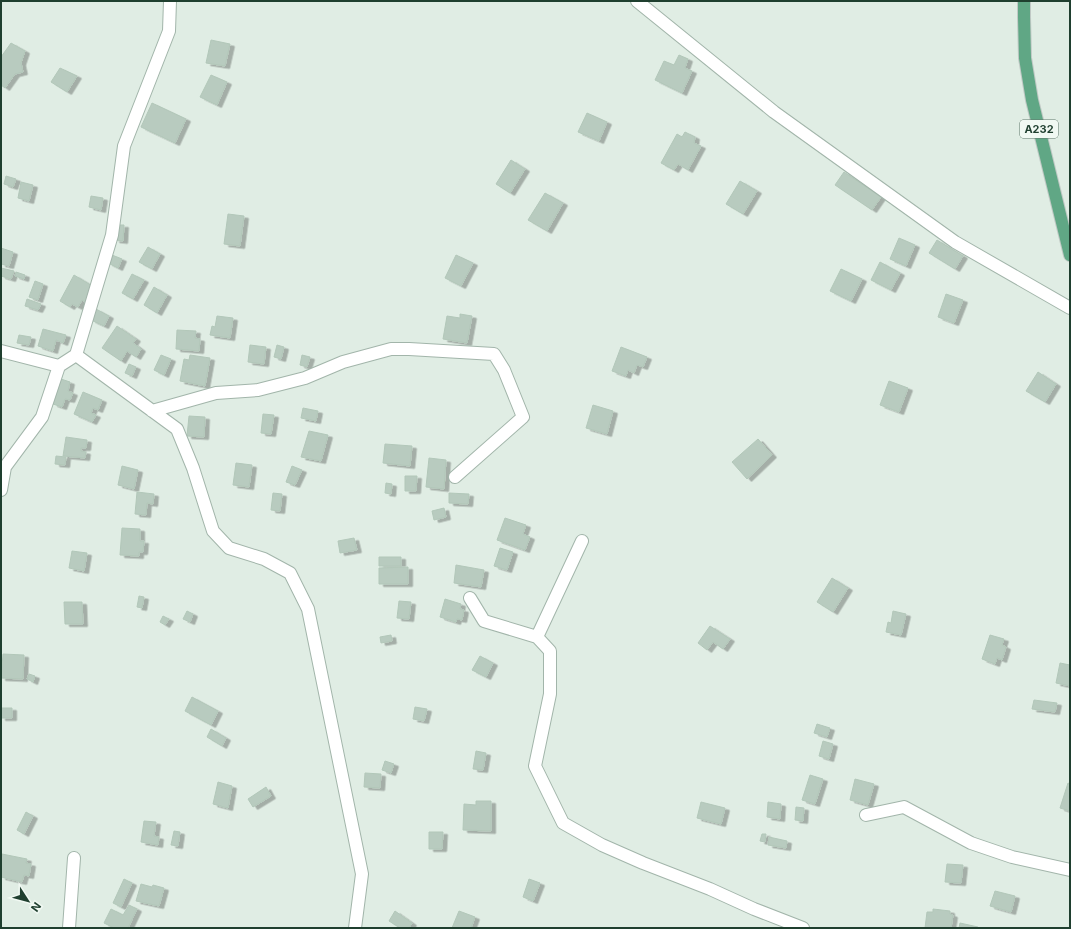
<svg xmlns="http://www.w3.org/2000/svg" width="1071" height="929" viewBox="0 0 1071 929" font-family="Inter,sans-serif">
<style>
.building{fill:#b8cbbf;stroke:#b2c7b9;filter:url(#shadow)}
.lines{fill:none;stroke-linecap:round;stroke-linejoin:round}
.street-casing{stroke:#a2b5aa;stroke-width:14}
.primary-casing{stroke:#c0c9c5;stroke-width:14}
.street{stroke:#fff;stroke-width:12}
.primary{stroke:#60a785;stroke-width:12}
.labels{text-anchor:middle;stroke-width:3;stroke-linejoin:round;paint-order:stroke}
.shield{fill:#f1f9f3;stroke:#5e776a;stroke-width:1}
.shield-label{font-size:11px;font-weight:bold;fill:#1f3f2f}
</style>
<defs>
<filter id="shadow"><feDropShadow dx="4.5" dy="2.5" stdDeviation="0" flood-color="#0004"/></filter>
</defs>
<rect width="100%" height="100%" fill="#e0ede4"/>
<path class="building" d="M211,40L230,44L225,66L206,63Z
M11,43L25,51L21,63L23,72L15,74L5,88L1,85V57Z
M679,55L688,59L685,68L692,71L682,93L655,80L664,61L674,65Z
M60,68L77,76L67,92L51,82Z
M211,75L227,82L217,105L200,97Z
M152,103L186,119L175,143L141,127Z
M587,113L607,122L599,141L578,132Z
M685,132L695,137L694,143L701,146L688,170L678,164L674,170L661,163L677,134L682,137Z
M511,160L525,169L510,193L496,184Z
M844,172L881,197L872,210L835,185Z
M6,176L16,179L13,187L4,184Z
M740,181L757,191L743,214L726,204Z
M21,182L33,185L29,201L18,198Z
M545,193L563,203L547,231L528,220Z
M91,196L103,198L101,210L89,207Z
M228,214L244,216L240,246L224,244Z
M116,225H124L123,241L115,240Z
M899,238L915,245L906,266L890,259Z
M937,240L963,256L955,269L929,253Z
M148,247L160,254L152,269L139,262Z
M1,248L13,252L9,266L1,264Z
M112,255L122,259L118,268L108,263Z
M456,255L473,263L461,286L445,278Z
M880,262L900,273L891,290L871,280Z
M1,268L14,271L11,279L1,276Z
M841,269L862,279L851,301L830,291Z
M16,272L25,275L24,279L15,276Z
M132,274L144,280L133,299L122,293Z
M74,275L94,287L85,302L82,300L78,307L72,304L70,307L60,301Z
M35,281L43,284L38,300L29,297Z
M154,287L167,295L157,313L144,305Z
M946,294L963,300L954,323L938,317Z
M27,299L41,304L38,310L25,306Z
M96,309L109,316L104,326L91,320Z
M460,314L472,316L467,343L443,339L447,316L460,318Z
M217,316L233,318L230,338L210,335L212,326L215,327Z
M117,326L136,339L133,343L141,349L136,357L127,351L121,361L102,348Z
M43,329L66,335L63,343L56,340L53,351L38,346Z
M177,330L196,331L195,338L200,339L199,351L176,349Z
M19,335L31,337L29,345L17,343Z
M250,345L266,347L264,364L248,362Z
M277,345L284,347L281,359L274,357Z
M621,347L647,357L643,367L637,365L634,373L628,370L626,376L612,371Z
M161,355L171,359L164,375L154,370Z
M190,355L210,358L205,386L180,381L184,359L189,360Z
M302,355L310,357L307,367L300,365Z
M129,364L136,367L132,376L125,373Z
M1038,372L1056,384L1045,402L1026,391Z
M61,379L70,382L68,391L73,393L70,400L65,399L62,407L53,404Z
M889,381L908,388L899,412L880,405Z
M83,392L102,400L98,410L93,408L91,413L96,415L92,422L74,414Z
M593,405L613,411L607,434L586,428Z
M303,408L318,411L316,421L301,418Z
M263,414L274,415L271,434L261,433Z
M189,416L205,417L204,437L187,436Z
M309,431L328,435L321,461L301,457Z
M66,437L87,440L86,448H81V451L86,452L85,458L63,456Z
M758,439L772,455L747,479L732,462Z
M385,444L412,446L410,466L383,463Z
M56,456L66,457L65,465L55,464Z
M429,458L446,460L444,489L426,487Z
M236,463L252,465L249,487L233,485Z
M122,466L138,470L134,489L118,485Z
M292,466L302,470L295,485L286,482Z
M405,476H417L416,491H405Z
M386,483L392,484L391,494L385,493Z
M137,492L154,494L153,504L147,503L146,515L135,514Z
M273,493L282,494L280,511L271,510Z
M449,493L469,494L468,504L449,503Z
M444,508L446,517L434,520L432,511Z
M505,518L526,525L523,534L530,537L525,550L497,540Z
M122,528L140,529V541H144L143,552H139V556L120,555Z
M354,538L357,550L340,553L338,541Z
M500,548L513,552L507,570L494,566Z
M72,551L87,553L84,571L69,568Z
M379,557H401V566H379Z
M456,565L484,570L481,587L454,583Z
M408,567V584H379V568Z
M832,578L848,588L833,612L817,602Z
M139,596L144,597L142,608L137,607Z
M445,599L461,604L460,609L464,610L462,620L457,619L456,622L440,617Z
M399,601L411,602L409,619L397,618Z
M64,602H82L83,624H65Z
M187,611L193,614L190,622L183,619Z
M893,611L906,614L901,635L886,632L888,622L891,623Z
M163,616L169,619L165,625L160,622Z
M710,626L730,639L723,649L713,642L707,650L698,643Z
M391,635L392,641L381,643L380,637Z
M990,635L1004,639L1002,645L1006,647L1002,660L997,658L995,664L982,659Z
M3,654L24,655L23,679L1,678Z
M480,656L493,663L486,677L472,670Z
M1060,663L1070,665V686L1056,683Z
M29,674L35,676L33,682L27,679Z
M192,697L218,711L211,725L185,711Z
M1034,700L1057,703L1055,712L1032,709Z
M415,707L427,709L424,721L413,719Z
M1,708H12V718H1Z
M817,724L830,728L827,737L814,733Z
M211,729L226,738L222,746L207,737Z
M823,741L833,744L829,759L819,756Z
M476,751L486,753L483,770L473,769Z
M385,761L394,764L391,773L382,770Z
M365,773L381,774L380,788L364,787Z
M810,775L823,779L815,804L802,800Z
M855,779L874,784L868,805L850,800Z
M218,782L232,786L228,808L213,804Z
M1068,783L1070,784V811L1060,808Z
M266,787L271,796L253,807L248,799Z
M476,801H491V831L463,830L464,804L476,805Z
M701,802L725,808L721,824L697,818Z
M768,802L781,804L780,819L767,817Z
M796,807L804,808L803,821L795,820Z
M26,812L33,816L24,834L17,830Z
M144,821L156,822L154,836L159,837L158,845L141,842Z
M174,831L180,832L178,846L171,845Z
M429,832H443L442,849H429Z
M762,834H766L765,842L760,841Z
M769,837L787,841L786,848L768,845Z
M2,854L27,859L26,863L31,864L29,876L24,875L22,882L1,877V861Z
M947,864L963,865L961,883L945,882Z
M124,879L132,883L121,907L113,903Z
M529,879L540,883L533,901L523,897Z
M141,884L152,887L153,885L164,888L159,906L136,901Z
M995,891L1015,896L1011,912L990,906Z
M129,905L137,909L128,928H114L104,923L111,909L123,915Z
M933,909L950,911V914L953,915L951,928H925L927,912H933Z
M395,911L412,923L409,928H400L389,921Z
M459,911L475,917L471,928H452Z
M960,923L978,927V928H959Z"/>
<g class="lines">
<g class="street-casing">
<path id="street" d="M170,1L169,31L124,146L112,235L76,355L177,429L193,468L213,531L229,548L264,559L290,573L308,609L362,874L355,928
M637,1L774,112L955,242L1070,308
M1,351L59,366
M152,411L216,393L258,390L305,378L343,362L391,349H409L494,354L504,370L523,417L455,477
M1,490L5,467L42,417L59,366L76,355
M470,598L484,621L537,637L582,541
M537,637L550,651V694L535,766L563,823L602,845L643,863L710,889L754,909L803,928
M866,815L904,807L971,843L1012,857L1070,870
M69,928L74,858"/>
</g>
<g class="primary-casing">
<path id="primary" d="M1024,1V17L1025,58L1032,100L1070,255"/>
</g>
<use href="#street" class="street"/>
<use href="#primary" class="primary"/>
</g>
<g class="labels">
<rect class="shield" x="1020" y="120" width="38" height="18" rx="3"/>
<g class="shield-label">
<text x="1039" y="133">A232</text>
</g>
</g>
<rect width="1071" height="929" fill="none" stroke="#1f3f2f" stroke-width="4"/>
<g transform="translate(28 901) rotate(126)" stroke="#f1f9f3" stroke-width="3" paint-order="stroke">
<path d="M0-3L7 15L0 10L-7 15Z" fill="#1f3f2f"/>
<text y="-6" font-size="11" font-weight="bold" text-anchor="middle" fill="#1f3f2f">N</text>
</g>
</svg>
